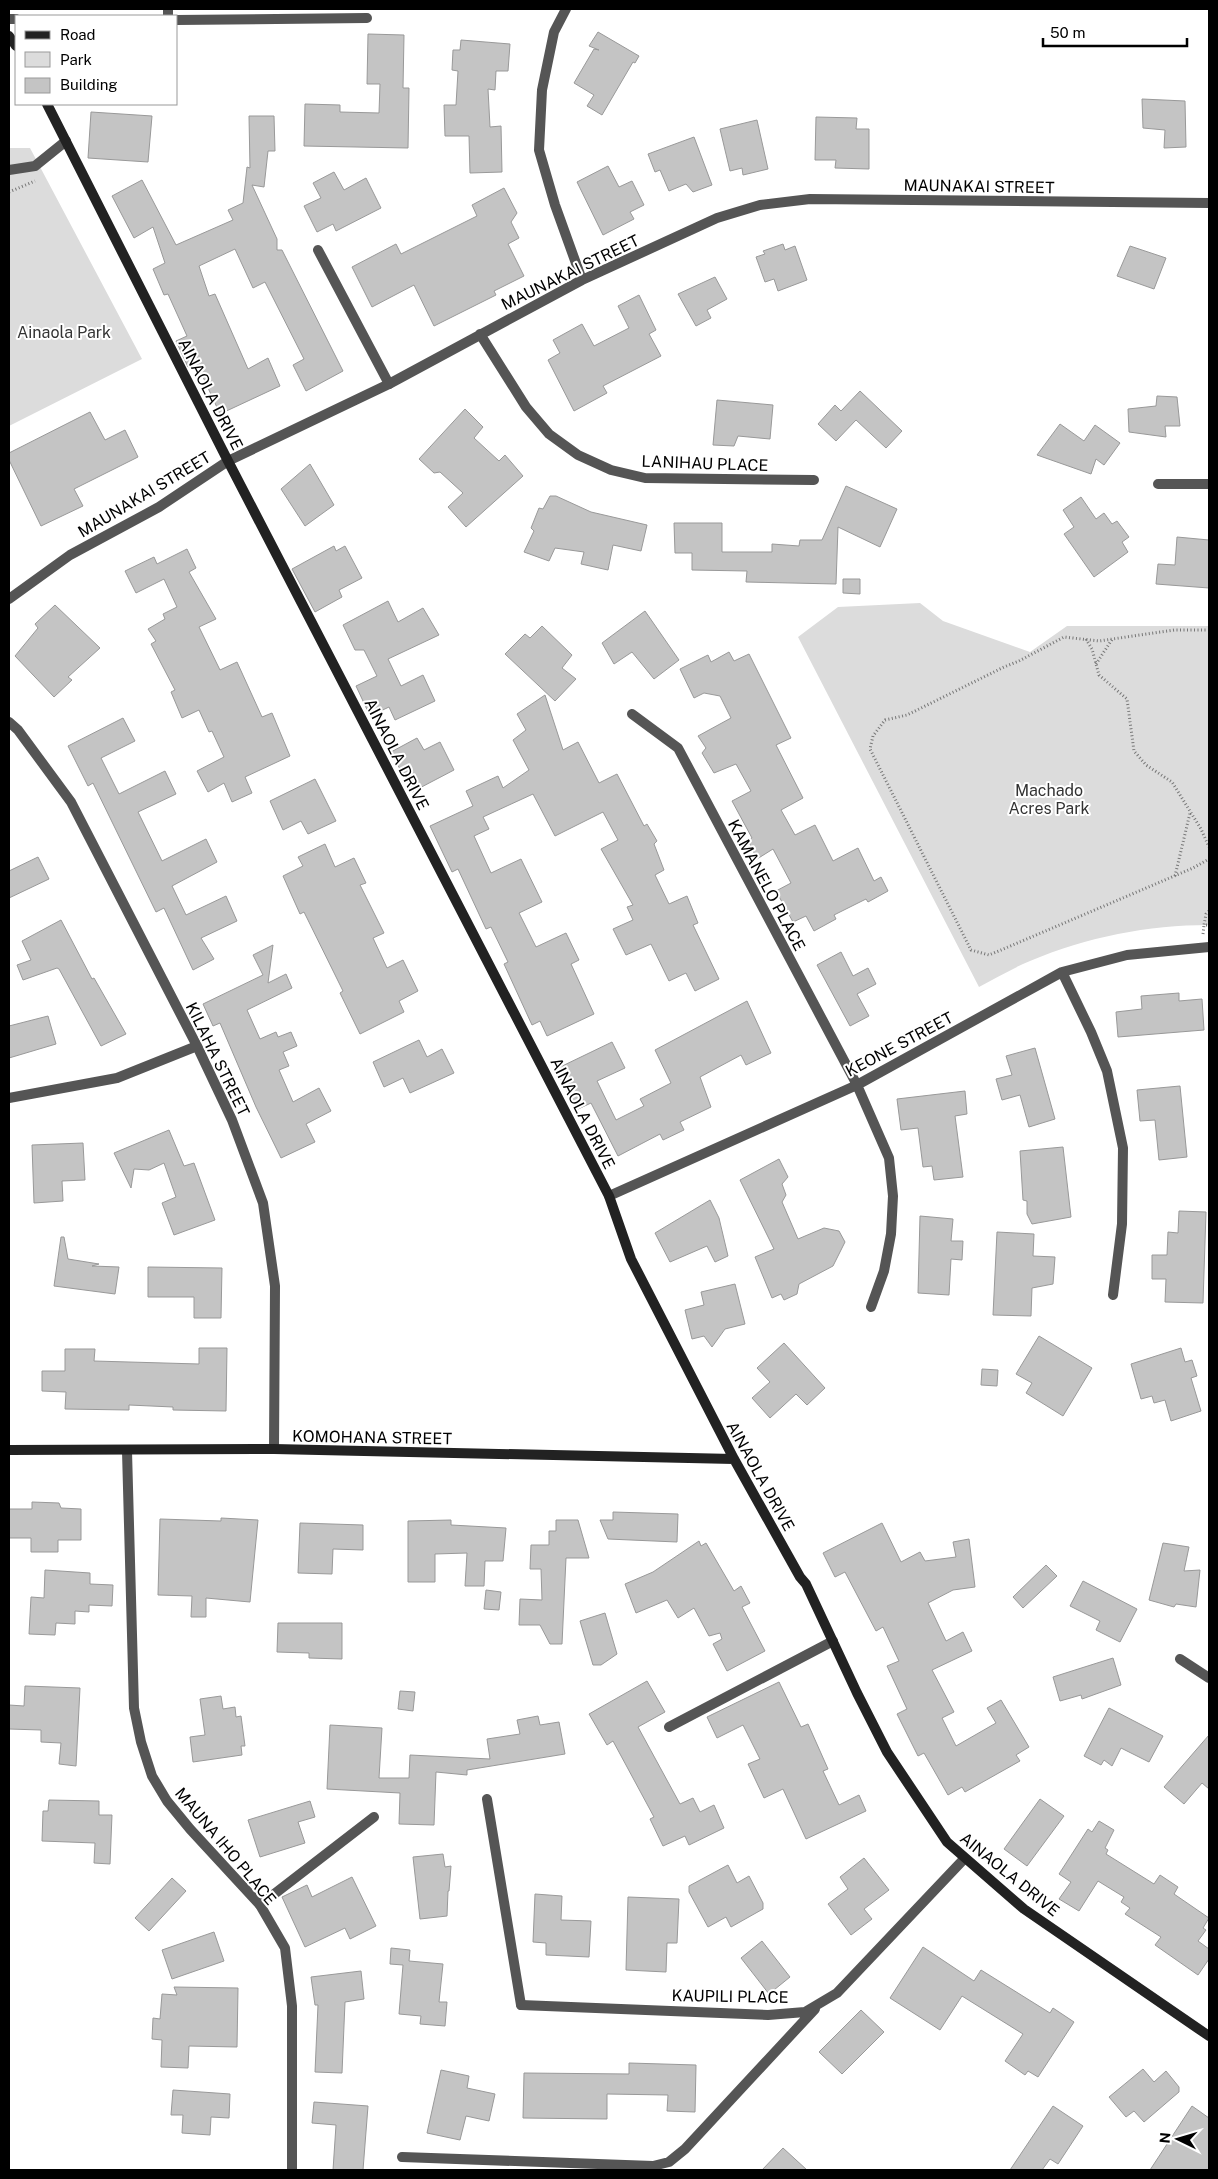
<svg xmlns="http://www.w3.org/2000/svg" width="1218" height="2179" viewBox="0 0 1218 2179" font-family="'Public Sans',sans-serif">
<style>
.green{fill:#dcdcdc}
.building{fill:#c4c4c4;stroke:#999}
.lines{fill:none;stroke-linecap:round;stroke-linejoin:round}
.path{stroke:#777;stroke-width:3;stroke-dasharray:1 2.5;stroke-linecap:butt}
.lane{stroke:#555;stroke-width:10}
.street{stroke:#555;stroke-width:10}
.secondary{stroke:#222;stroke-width:10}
.labels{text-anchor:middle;stroke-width:4;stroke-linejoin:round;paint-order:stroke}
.street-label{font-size:16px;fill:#000;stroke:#fff}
.park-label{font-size:16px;fill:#333;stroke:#fff}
</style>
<rect width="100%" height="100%" fill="#fff"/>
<path class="green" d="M9,148H30L142,359L9,426Z
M920,603L943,621L1030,652L1067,626H1209V925C1148,925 1087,937 1030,961C1013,968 996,978 979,987L798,637L838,607Z"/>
<path class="building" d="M598,32L639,56L635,63L633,62L602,115L587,106L594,95L574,83L594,49L599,50L589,46Z
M368,34L404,35L403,88H409L408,148L304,146L305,104L340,105V112L379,113L380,84H367Z
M461,40L510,44L508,71H496L495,90L488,89L490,127L501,126L502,172L470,173L469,136H445L444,105H456L458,71L452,70L453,50H460Z
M1142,99L1185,101L1186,147L1164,148L1165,130L1143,128Z
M91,112L152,116L148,162L88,158Z
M249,116H274L275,151H268L264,187L252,185L277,239V250H282L343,371L306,391L293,365L304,359L265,282L253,288L235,249L199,266L209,296L215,294L248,369L268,358L280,386L220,414L197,364L188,367L176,341L187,336L168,294L164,295L153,269L165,263L153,227L134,238L112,196L142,180L176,245L233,220L228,210L243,203L247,167L250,168Z
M816,117L857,118L856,129H869V169L835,168L836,160H815Z
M757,120L768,169L743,175L742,168L730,171L720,129Z
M694,137L712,185L693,192L686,184L669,191L660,170L655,172L648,154Z
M608,166L619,187L632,181L644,205L630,212L634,219L603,235L577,182Z
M334,172L344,190L366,178L381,208L336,231L333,224L317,232L304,206L321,198L313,183Z
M504,188L517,213L511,222L519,238L508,244L524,276L494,291L496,295L434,326L414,285L372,307L352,267L396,244L401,254L477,216L472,205Z
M783,244L785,250L795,246L807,280L778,291L774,279L765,282L756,257L765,254L763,251Z
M1130,246L1166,258L1154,289L1117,276Z
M715,277L727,299L707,310L711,318L696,326L678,294Z
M639,295L656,330L649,334L661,356L603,386L607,393L574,411L548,360L560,353L553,340L582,324L594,346L629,328L618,306Z
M860,391L902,431L886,448L856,420L836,441L818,424L835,405L841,411Z
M1157,396L1177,397L1180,426H1165L1166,437L1129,432L1128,409L1156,406Z
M717,400L773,405L770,439L738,436L734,446L713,445Z
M465,409L483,427L474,438L499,461L505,455L523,476L466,527L448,507L463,493L440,472L434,473L419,459Z
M90,412L105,440L125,430L138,457L74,489L83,506L41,526L9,460V453Z
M1060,424L1084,441L1095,425L1120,443L1104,465L1096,459L1091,474L1037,455Z
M310,464L334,505L305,526L281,489Z
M846,486L897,509L880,547L838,527L836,584L746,582L747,571L692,570V553H675L674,523H722V552H772V544L799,546L800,540H822Z
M550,496H556L591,512L647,525L641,551L613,545L608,570L581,564L584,552L555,548L549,561L524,552L534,531L531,528L539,508L543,509Z
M1081,497L1096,519L1104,513L1112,524L1117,521L1129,537L1122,542L1128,552L1094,577L1064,534L1074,527L1063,510Z
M1177,537L1209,540V588L1156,584L1158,564L1175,565Z
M334,546L336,551L345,546L362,578L339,590L342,597L315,612L292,569Z
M187,549L196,568L189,572L216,619L199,627L220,670L237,662L262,717L272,713L290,756L245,777L252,793L232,802L224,783L208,792L197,771L224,757L212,731L209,732L199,710L182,718L171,692L175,690L151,644L156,641L148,629L165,619L163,614L177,607L164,579L136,593L125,571L154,557L157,564Z
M843,579H860V594L843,593Z
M388,601L398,622L423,608L439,635L388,659L401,686L423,675L435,701L395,720L389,707L370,716L356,686L377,676L364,650H355L343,625Z
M55,605L100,648L68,677L72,680L54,697L15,656L38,628L35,624Z
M645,611L679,660L654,679L632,652L614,664L602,643Z
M542,626L572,655L562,668L576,679L555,701L505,654L525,634L530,638Z
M729,652L734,661L749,654L791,738L776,745L803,798L781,810L795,835L815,825L833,861L858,848L874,881L881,877L888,891L868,902L866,899L834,915L836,919L814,931L806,916L793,922L776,891L791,883L773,849L757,859L748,840L752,838L732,801L751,791L736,764L714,773L702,753L706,748L698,736L731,718L720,696L704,693L694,698L680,669L708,655L711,662Z
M545,695L563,750L578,742L599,783L617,774L644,826L647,824L657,841L654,844L664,870L655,875L669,904L687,896L698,923L693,925L719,979L695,991L686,973L669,981L651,944L626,955L613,929L633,920L627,907L633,905L601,849L618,840L603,812L555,836L533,794L483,817L489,829L474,836L491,873L521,859L542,902L519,913L536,947L566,933L579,960L571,964L594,1014L547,1036L540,1021L532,1025L504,964L508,962L491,927L486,929L458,869L452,872L430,826L473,806L466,791L498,776L503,788L529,770L513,740L526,730L517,714Z
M123,718L135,741L101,758L119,794L165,771L176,794L138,812L162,861L206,839L217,862L172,886L186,915L226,896L237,921L201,938L214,959L193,970L164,908L156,912L93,783L88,786L68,746Z
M417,738L424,750L440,742L454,770L412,792L391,752Z
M315,779L336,821L308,834L301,821L283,830L270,801Z
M325,844L335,867L354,858L366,883L360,885L384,933L373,938L387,968L403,960L418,991L399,1001L404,1012L360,1034L340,993L343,991L304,912L300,914L283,876L303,866L298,857Z
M38,857L49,879L9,898V871Z
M61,920L92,979L94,978L126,1034L101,1046L59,969L57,968L23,980L17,965L31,960L22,941Z
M273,945L268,983L286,974L292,988L247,1010L260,1039L276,1032L278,1037L291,1032L297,1046L283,1052L289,1066L279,1070L293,1102L319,1088L331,1111L306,1124L315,1142L281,1158L256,1107L220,1023L213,1026L203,1004L263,975L253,955Z
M841,952L853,976L868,968L876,984L857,994L869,1016L850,1026L817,965Z
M1179,993V1001L1202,999L1204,1030L1118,1037L1116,1012L1142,1009L1141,996Z
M747,1001L771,1053L746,1065L741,1055L700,1077L711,1107L680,1122L684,1130L663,1140L660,1134L618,1156L591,1103L576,1110L556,1069L612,1042L625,1068L597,1081L616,1120L644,1106L640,1099L671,1083L655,1050Z
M48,1016L56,1044L9,1058V1026Z
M419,1040L427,1057L442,1049L454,1073L410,1093L403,1078L384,1087L373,1062Z
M1035,1048L1055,1119L1029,1127L1020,1095L1002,1100L996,1079L1012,1075L1006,1056Z
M1180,1086L1187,1157L1159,1160L1155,1120L1140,1121L1137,1090Z
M965,1091L967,1114L955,1116L963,1177L934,1180L932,1166L923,1167L918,1128L901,1130L897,1099Z
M169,1130L184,1166L194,1163L215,1220L174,1235L162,1203L176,1197L164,1163L149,1170L134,1169L131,1188L114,1153Z
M83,1143L85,1180L62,1181L63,1201L34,1203L32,1145Z
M1063,1147L1071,1217L1032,1224L1027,1214V1201L1023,1200L1020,1151Z
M779,1159L788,1177L782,1184L786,1195L782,1202L798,1239L824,1228L839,1231L845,1242L833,1266L799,1284L797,1294L784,1300L781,1294L772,1298L755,1257L774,1249L740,1180Z
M710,1200L719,1218L728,1256L715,1262L707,1246L670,1262L655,1233Z
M1179,1211L1206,1212L1203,1303L1165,1302L1166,1279H1152V1255H1167L1168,1232L1178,1233Z
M920,1216L953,1219L951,1241H963L962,1260L951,1259L949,1295L918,1293Z
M997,1232L1034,1234L1033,1256L1055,1257L1053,1284L1032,1288L1031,1316L993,1315Z
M61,1237H64L68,1259L99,1264L92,1266L119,1267L115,1294L54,1286Z
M148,1267L222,1268L221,1318H194V1297H148Z
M735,1284L745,1324L725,1329L712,1347L704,1336L692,1339L685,1310L704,1305L701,1292Z
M1039,1336L1092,1368L1063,1416L1026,1393L1032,1383L1016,1374Z
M784,1343L825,1388L807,1405L796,1394L770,1418L752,1398L770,1382L757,1368Z
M199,1348H227L226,1411L173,1410V1407L129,1405V1410L65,1409L66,1392L42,1391V1371H65V1349H95L94,1361L199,1364Z
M1181,1348L1185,1362L1192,1360L1197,1376L1191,1378L1201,1411L1171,1421L1165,1400L1154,1403L1152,1396L1141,1399L1131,1364Z
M982,1369L998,1370L997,1386L981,1385Z
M32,1502L59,1503L61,1508L81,1509V1540H58V1552H31V1538H9V1509H32Z
M613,1512L678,1514L677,1542L608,1539L600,1520H613Z
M221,1518L258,1520L250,1602L206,1598V1617H191L192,1596L158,1595L160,1519L221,1521Z
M451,1520V1525L506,1528L503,1561H485L484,1586H465L467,1553L435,1554V1582H408V1521Z
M556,1520H578L589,1558H566L562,1644H550L540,1625H519L520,1599L542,1600L541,1569H530L531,1545H549V1531H556Z
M300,1523L363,1525V1550L333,1549L332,1574L298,1573Z
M882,1523L901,1562L920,1552L925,1561L956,1557L953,1542L969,1539L975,1587L953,1590L928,1603L946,1641L963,1632L972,1651L932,1670L954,1712L942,1718L956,1746L996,1723L987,1708L1001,1700L1029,1747L1016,1755L1020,1761L965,1792L962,1787L948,1795L924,1753L918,1756L897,1714L907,1709L887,1666L899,1661L883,1627L876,1631L845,1572L835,1577L823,1553Z
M699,1541L701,1546L706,1543L734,1591L741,1586L750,1603L742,1607L765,1651L727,1671L713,1644L722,1639L720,1633L709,1636L694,1608L678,1618L667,1600L636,1613L625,1584L653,1572Z
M1163,1543L1189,1547L1184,1571L1200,1570L1196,1607L1176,1604L1174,1607L1149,1600Z
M1046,1565L1057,1576L1023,1608L1013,1597Z
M45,1570L90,1573V1584L113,1585L112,1606L89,1605V1612L75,1611V1624L56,1623L55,1635L29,1634L31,1597L44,1598Z
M1083,1581L1137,1609L1120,1642L1096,1630L1100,1621L1070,1606Z
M486,1590L501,1592L499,1610L484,1609Z
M605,1613L617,1654L601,1665H593L580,1621Z
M278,1623H342V1659L309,1658V1653L277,1652Z
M1113,1658L1121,1685L1082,1699L1081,1695L1060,1701L1053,1677Z
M647,1681L665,1712L638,1727L680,1804L693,1798L700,1812L714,1805L724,1828L689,1845L685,1836L663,1846L650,1819L654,1817L613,1741L607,1745L589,1714Z
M779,1682L801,1727L808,1724L828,1769L823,1771L839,1805L859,1795L866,1811L806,1839L783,1789L764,1798L748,1764L760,1759L743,1725L717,1738L707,1717Z
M25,1686L80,1688L76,1766L59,1764L61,1743L41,1742V1730L9,1729V1705L24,1706Z
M400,1691L415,1692L413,1711L398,1709Z
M221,1696L223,1709L235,1707L236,1717L241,1716L245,1746H241L242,1755L193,1762L190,1737L205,1735L200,1699Z
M1109,1708L1163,1736L1149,1762L1121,1748L1112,1766L1104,1760L1101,1765L1084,1756Z
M538,1716L540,1725L559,1722L565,1754L467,1770V1775L436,1772L434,1825L399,1824L400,1793L327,1789L330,1725L382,1728L379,1778H409L410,1755L490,1759L487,1739L520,1734L517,1720Z
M1209,1735V1789L1202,1783L1184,1804L1164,1787Z
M1040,1799L1064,1816L1027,1866L1004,1849Z
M49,1800L99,1801V1815H112L110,1864L94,1863L95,1843L42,1841L43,1811H48Z
M310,1801L315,1817L298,1822L305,1843L260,1857L248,1820Z
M1099,1821L1114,1830L1105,1848L1108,1850L1106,1854L1154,1884L1160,1875L1178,1887L1174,1894L1209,1918L1203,1928L1206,1930L1198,1941L1209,1949V1959L1198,1975L1155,1945L1161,1937L1125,1914L1130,1908L1121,1902L1124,1897L1098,1881L1079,1911L1059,1899L1071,1882L1059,1874L1088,1829L1092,1832Z
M443,1854L445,1867L451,1866L449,1891H448L447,1916L420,1919L413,1857Z
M864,1858L889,1890L864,1909L872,1919L851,1935L828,1904L848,1889L840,1877Z
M728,1865L737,1883L749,1876L763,1903V1909L731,1927L726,1917L708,1927L689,1892V1886Z
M352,1877L376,1926L350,1939L345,1928L305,1947L282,1897L307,1885L312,1897Z
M172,1878L186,1891L149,1931L135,1918Z
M535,1894L562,1896L561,1920L591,1921L589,1957L546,1955V1943L533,1942Z
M628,1897L679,1899L677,1943H667L666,1972L626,1970Z
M214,1932L224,1961L172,1979L162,1950Z
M762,1941L790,1977L769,1994L741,1958Z
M923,1947L974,1981L981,1970L1050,2013L1053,2008L1074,2022L1038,2077L1028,2071L1025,2075L1005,2061L1023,2034L962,1996L940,2030L890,1998Z
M391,1948L410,1950L409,1961L443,1964L439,2002H447L445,2026L420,2024L421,2016L399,2014L403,1965L390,1964Z
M361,1971L364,1999L345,2002L342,2073L315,2072L318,2005H315L311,1977Z
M174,1987L238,1988L237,2047L189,2046L188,2068L161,2067L162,2040L152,2039L153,2018L160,2019L162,1994L177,1995Z
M861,2010L884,2032L842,2074L819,2052Z
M629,2063L696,2065L695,2112L667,2111L668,2095L607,2094V2119L523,2118L524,2073L629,2074Z
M1143,2069L1154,2082L1166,2071L1179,2087V2092L1144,2122L1134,2111L1126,2117L1109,2097Z
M441,2070L469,2076L467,2088L495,2094L489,2121L466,2116L460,2140L427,2133Z
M173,2090L230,2094L229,2118L211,2117L210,2135L182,2133L183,2115H171Z
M314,2102L368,2106L363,2170H333L336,2125L312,2123Z
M1053,2106L1083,2126L1058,2164L1050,2159L1042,2170H1010Z
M1192,2106L1209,2118V2170H1150Z
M783,2148L807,2170H762Z"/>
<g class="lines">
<path class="path" d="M9,192L35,181
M1209,630H1174L1099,641L1064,637L1019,661L1004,667L907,715L885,720L873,736L870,749L971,950L989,955L1001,950L1193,868L1209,859
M1086,639L1092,649L1099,675L1127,699L1134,751L1146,765L1172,782L1201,829L1209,847
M1096,664L1113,638
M1175,876L1190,813
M1209,911L1206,914L1204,925H1209
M1203,934L1204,925"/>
<path class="lane" d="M168,16V9
M9,19H16
M176,20L367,18
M9,170L35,166L66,141
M318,250L389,384
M669,1727L833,1641
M487,1799L521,2005
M260,1905L374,1817"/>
<path class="street" d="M566,9L554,32L542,90L539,150L555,205L582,280
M480,334L526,407L549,434L578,455L611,470L645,478L814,480
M1158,484H1209
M9,599L70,555L159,507L228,461L389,384L582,280L717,218L760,205L810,199L1209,203
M632,714L678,748L857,1085L889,1158L893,1196L891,1234L884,1271L871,1307
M9,722L18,730L71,802L197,1046L232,1120L263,1203L275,1286L274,1449
M1062,972L1091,1032L1107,1071L1123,1148L1122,1224L1113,1295
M9,1098L117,1078L197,1046
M609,1196L857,1085L1062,972L1127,955L1209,947
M127,1451L134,1708L141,1742L152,1776L167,1801L190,1829L260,1905L285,1948L292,2006V2170
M1180,1659L1209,1678
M521,2005L768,2015L805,2012L837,1993L964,1859
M402,2157L653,2166L669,2162L685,2149L815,2009"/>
<path class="secondary" d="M9,36L16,46
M47,104L228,461L609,1196L631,1259L734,1459L800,1577L806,1584L857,1693L887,1752L947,1842L1024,1909L1209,2036
M9,1450L274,1449L734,1459"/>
</g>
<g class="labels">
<g class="street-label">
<text transform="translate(979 186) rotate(1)" y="6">MAUNAKAI STREET</text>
<text transform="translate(570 272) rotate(-26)" y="6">MAUNAKAI STREET</text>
<text transform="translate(211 394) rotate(63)" y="6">AINAOLA DRIVE</text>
<text transform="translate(705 463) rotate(2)" y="6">LANIHAU PLACE</text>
<text transform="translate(144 494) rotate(-31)" y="6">MAUNAKAI STREET</text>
<text transform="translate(397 754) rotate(63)" y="6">AINAOLA DRIVE</text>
<text transform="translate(767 885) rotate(62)" y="6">KAMANELO PLACE</text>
<text transform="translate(899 1044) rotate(-28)" y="6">KEONE STREET</text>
<text transform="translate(218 1059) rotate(64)" y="6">KILAHA STREET</text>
<text transform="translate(583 1113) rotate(63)" y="6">AINAOLA DRIVE</text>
<text transform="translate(372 1437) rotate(1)" y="6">KOMOHANA STREET</text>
<text transform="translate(761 1476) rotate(61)" y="6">AINAOLA DRIVE</text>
<text transform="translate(226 1846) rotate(50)" y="6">MAUNA IHO PLACE</text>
<text transform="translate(1010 1874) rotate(39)" y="6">AINAOLA DRIVE</text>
<text transform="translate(730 1996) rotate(1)" y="6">KAUPILI PLACE</text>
</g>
<g class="park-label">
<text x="64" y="338">Ainaola Park</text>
<text x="1049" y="796">Machado<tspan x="1049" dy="18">Acres Park</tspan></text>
</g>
</g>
<rect width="1218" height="2179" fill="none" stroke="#000000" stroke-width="20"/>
<rect x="15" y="15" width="162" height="90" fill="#ffffff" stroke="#999999"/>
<rect x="25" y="31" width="25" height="8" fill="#222222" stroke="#999999"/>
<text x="60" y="40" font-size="15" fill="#000000">Road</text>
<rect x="25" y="52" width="25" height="15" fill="#dcdcdc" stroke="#999999"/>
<text x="60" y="65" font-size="15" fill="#000000">Park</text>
<rect x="25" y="78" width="25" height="15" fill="#c4c4c4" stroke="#999999"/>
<text x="60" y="90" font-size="15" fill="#000000">Building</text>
<g transform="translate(1178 2139) rotate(275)" stroke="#ffffff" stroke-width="4" paint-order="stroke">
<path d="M0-4L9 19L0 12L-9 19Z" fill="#000000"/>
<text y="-8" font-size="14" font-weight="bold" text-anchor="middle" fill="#000000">N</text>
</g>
<path d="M1043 38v8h144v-8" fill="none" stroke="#000000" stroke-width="2.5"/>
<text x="1050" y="38" font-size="15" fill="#000000" stroke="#ffffff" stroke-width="4" paint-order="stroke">50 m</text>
</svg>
